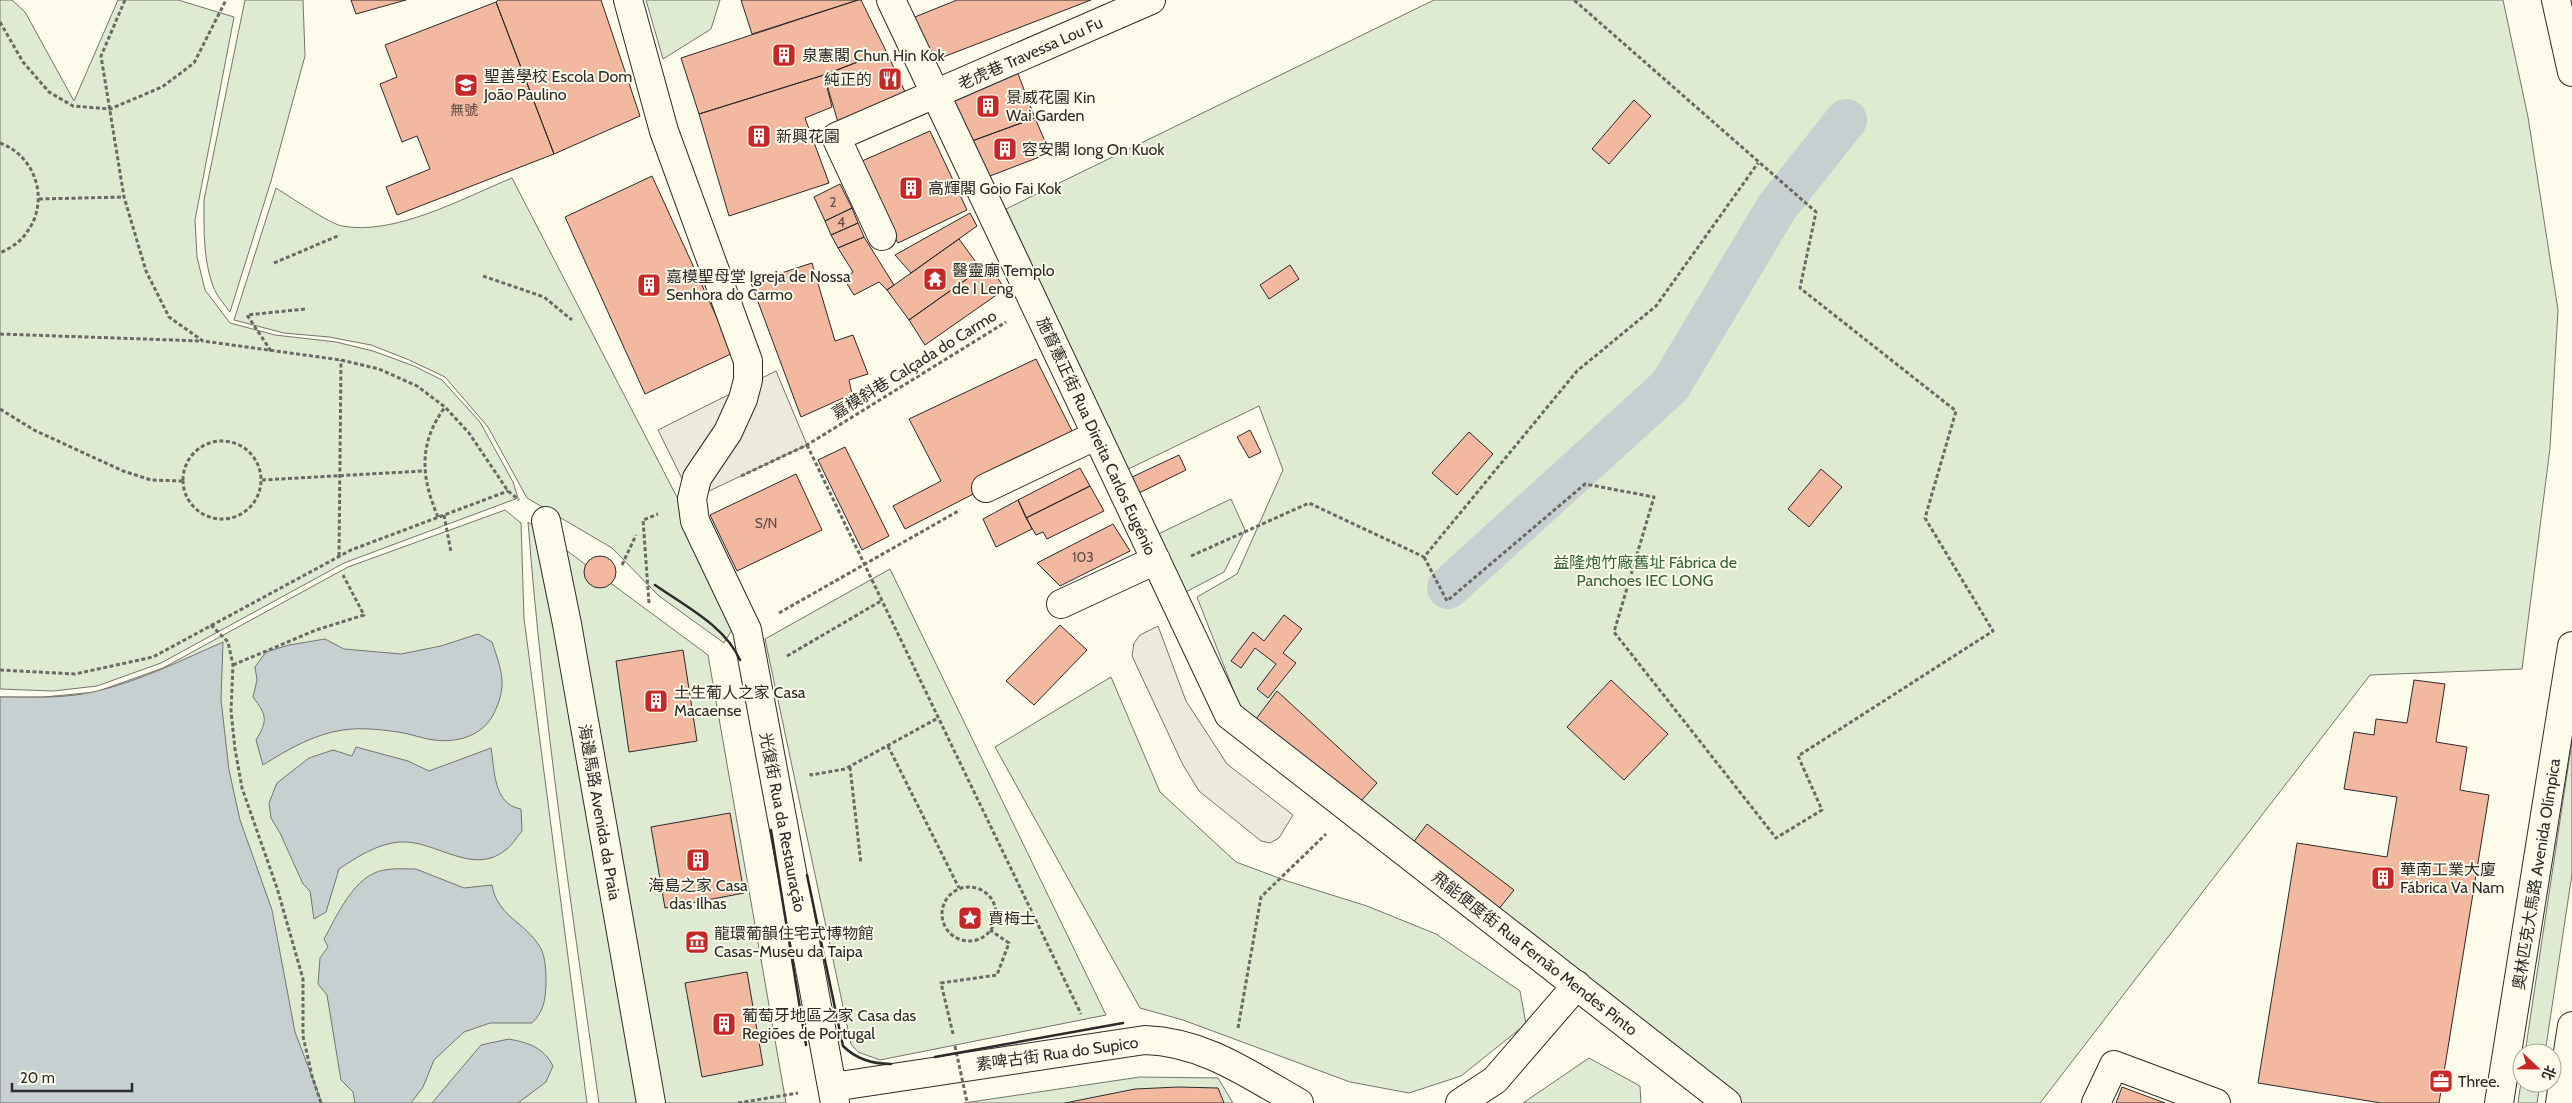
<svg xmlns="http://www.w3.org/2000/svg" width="2572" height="1103" viewBox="0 0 2572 1103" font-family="Cabin,'Noto Sans SC',sans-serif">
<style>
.green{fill:#deebd1;stroke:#74746e}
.parking{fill:#eceadb;stroke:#74746e}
.water{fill:#c7d0d0;stroke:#74746e}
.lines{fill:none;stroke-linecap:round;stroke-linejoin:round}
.canal{stroke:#c7d0d0;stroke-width:42}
.building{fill:#f2b8a0;stroke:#2b2b2b}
.pedestrian-casing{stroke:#2b2b2b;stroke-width:30}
.minor-casing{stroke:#2b2b2b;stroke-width:30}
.primary-casing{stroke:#2b2b2b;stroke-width:30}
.path{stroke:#6a6964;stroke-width:3;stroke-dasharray:4 2.5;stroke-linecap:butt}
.pedestrian{stroke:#fdfbea;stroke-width:28}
.minor{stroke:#fdfbea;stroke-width:28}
.primary{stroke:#fdfbea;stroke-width:28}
.path-bridge{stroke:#6a6964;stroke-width:3;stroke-dasharray:4 2.5;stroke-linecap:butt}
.wall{stroke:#2b2b2b;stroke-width:2.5}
.labels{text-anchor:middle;stroke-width:4;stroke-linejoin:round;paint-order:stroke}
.number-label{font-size:14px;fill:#5d4e48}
.street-label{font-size:16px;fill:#2b2b2b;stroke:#fdfbea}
.poi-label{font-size:16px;fill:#2b2b2b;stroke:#fdfbea;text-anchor:start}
.park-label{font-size:16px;fill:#34623c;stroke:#fdfbea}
</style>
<rect width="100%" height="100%" fill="#fdfbea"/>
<path class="green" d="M0,0H12L25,12L74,101L118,0H178L234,17L195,220L197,257L205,290L230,323L275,335L336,342L373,351L414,366L442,380L480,422L513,482L518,498L344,563L161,663L97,686L53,691L0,689Z
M245,0H303L305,56L271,181L230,312C224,304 216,295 213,286C203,259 204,229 204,200Z
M646,0H720L711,29L663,59Z
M1434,0H2503L2528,117L2558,310L2550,448L2522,669L2370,675L2040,1103H1739L1263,751L1238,702L1197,597L1237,574L1283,470L1259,406L1118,474L1006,209Z
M512,178L680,503L733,628L724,643L659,596L612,548L527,498L488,427L445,377L407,359L371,345L329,337L284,333L234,320L276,188C289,196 330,224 342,226C395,236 463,198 512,178Z
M1231,499L1245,530L1224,572L1178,596L1150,538Z
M505,510L521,523L524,618L587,1103H0V697H44L96,692L163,668L348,567Z
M528,522L708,655L786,1103H599C572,910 543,717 528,522Z
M890,569L1106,1015L880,1060L858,1052L851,1044L765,639Z
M1111,677L1160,792L1236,862L1287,881L1367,906L1436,934L1520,991L1526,1024L1461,1076L1409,1093L1350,1082L1183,1020L1140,1008L995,747Z
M2572,741V874L2545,1053H2525Z
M1589,1058L1640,1086L1641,1103H1523Z
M2522,1075V1083H2540L2537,1103H2518Z
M1140,1077L1218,1078L1233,1103H964Z"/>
<path class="parking" d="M776,371L807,445L692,499L658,430Z
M1158,626L1186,701L1227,764L1293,815L1279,838L1270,843L1261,841L1199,791L1183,765L1132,656L1134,643L1140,635Z"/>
<path class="water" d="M478,634L492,642C502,672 508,686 493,715C482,736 457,743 434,740C424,739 414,735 404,733C385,730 362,727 343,730C314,734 287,750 263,765L256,740C268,720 267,716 253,697L257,680L255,667L266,652L289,645L325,639L344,649L401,654L441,646Z
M223,642L221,700L229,770L240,820L272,910L295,1032L322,1103H0V697C31,697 66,699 97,691C140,681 182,660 223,642Z
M356,747L408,761L429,771L491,748C495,771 493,804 521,809L522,831C517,837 512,845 507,849C473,878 435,839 399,842C377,844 357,857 339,869L326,912L314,919L310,891L303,884L280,833L271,818L269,803L277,783L309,758L333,750L352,756Z
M416,869L464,888L492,885C497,916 525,922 540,947C546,957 546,973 546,985C545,1001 544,1011 532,1023H490L464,1032L434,1060L423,1087L411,1103H355L353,1092L341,1080L327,995L318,984L320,958L328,947L324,939C337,916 354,875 384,870C394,868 405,869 416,869Z
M509,1039C529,1043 543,1047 553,1066L546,1082L518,1103H432L481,1045Z"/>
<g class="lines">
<path class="canal" d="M1448,588L1670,386L1777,207L1846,120"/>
</g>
<path class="building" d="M351,0H406L356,14Z
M498,0H601L640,116L554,154L496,2Z
M741,0H858L752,34Z
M858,0H861L886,51L824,75L699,114L681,58Z
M957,0H1091L925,64L905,21Z
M496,2L554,154L397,215L386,187L430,169L417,136L402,142L380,84L397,77L385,45Z
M886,51L907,96L840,129L824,75Z
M1015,66L1035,118L961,145L941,94Z
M824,75L832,107L805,118L829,183L729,216L699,114Z
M1634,100L1651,116L1609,164L1592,149Z
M1035,118L1050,153L977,181L961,145Z
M930,131L967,210L898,243L853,165Z
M652,176L733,353L645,394L565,217Z
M840,184L852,208L825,221L814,197Z
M852,208L858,223L831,235L825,221Z
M970,213L977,226L911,273L895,255Z
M858,223L864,237L838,248L831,235Z
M864,237L894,285L887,290L879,282L854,295L844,279L853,272L838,248Z
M959,239L981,269L909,320L887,290Z
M812,263L835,341L853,335L868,374L849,380L852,394L801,417L751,283Z
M988,264L1005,289L925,345L909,320Z
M1290,265L1299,279L1269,299L1260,285Z
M1036,359L1077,441L905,529L893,506L941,481L909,419Z
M1250,430L1261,452L1249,458L1237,437Z
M1469,432L1493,454L1457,495L1432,473Z
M845,447L889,536L862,550L818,460Z
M1179,455L1186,470L1139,493L1132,477Z
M1080,468L1090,486L1026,518L1018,500Z
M1821,469L1842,487L1809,527L1788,509Z
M796,474L822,530L737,571L710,515Z
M1090,486L1104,511L1047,539L1043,532L1036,535L1026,518Z
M1018,500L1032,529L996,547L983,519Z
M1113,524L1130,551L1060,586L1037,563Z
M584 572a16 16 0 1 1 32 0a16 16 0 1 1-32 0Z
M1284,615L1302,629L1283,653L1296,663L1268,698L1257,689L1276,664L1255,648L1241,668L1231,661L1253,632L1264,641Z
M1060,625L1087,650L1034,705L1006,681Z
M683,650L697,741L629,752L616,661Z
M1611,680L1668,734L1624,780L1567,727Z
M2414,680L2445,684L2436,742L2467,747L2460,790L2489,795L2439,1103H2381L2258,1083L2297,843L2387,857L2397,797L2344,789L2354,732L2374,735L2376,719L2407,723Z
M1277,691L1377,783L1355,808L1253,723Z
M730,813L744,893L665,908L651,827Z
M1427,824L1514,890L1494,915L1407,851Z
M747,972L763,1065L702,1077L685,983Z
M1178,1087L1218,1088L1224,1103H1065L1135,1089Z
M2122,1087L2165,1103H2116Z"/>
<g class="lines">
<g class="pedestrian-casing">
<path id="pedestrian" d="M546,521L567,624L651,1103"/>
</g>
<g class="minor-casing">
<path id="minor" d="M628,0L664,131L748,361V380L743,399L728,432L697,478L692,499L695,521L747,630L835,1103
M891,0L1229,715L1727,1103
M882,236L836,137L1151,0
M986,488L1097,435
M1061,604L1156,560
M833,1087L1145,1040C1204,1042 1248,1074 1299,1103
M1460,1103L1495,1080L1577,985
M2096,1103L2114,1065L2216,1103"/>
</g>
<g class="primary-casing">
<path id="primary" d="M2556,0L2572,72
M1291,1100L1292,1103
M2499,1103L2572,646
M2560,1103L2572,1026"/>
</g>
<path class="path" d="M125,0L101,56L124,197L146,271L169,317L203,341L341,360L379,369L417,386L445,407L469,433L508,491L519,500
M0,22L23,62L49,92L73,106L110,109L162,87L194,63L226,0
M0,143C36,156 50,201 27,232C21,242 10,248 0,253
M39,199L124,197
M274,263L340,235
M483,276L544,297L572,320
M0,334L202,341
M271,351L247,315L305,309
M0,409L34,430L123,471L151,480L182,481
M183 480a39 39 0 1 1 78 0a39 39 0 1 1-78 0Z
M807,445L1081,1014
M741,476L807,445L1006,322
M262,480L423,471
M444,515L451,552
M438,517C421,477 418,444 445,407
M339,556L341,360
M1191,556L1309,503L1424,557L1577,371L1656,306L1758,163
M1424,557L1447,601L1585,484L1654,497L1614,632L1776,838L1822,810L1798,756L1993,631L1925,518L1956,411L1800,288L1816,212L1574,0
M622,565L636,535
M649,603L643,520L658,514
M779,613L960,510
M211,625L228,642L233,665L231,711L235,749L242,788L277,888L303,979V1036L312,1076L321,1103
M787,656L881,601
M233,665L316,630L364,615L343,575
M0,670L75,674L153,657L351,550L508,491
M888,746L959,888
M850,767L861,864
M811,773V775L845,769L938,718
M942 914a27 27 0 1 1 54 0a27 27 0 1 1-54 0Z
M1238,1028L1261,897L1326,834
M953,1034L941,983L997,975L1009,943L990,930
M738,1103L798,1093"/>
<use href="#pedestrian" class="pedestrian"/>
<use href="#minor" class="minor"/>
<use href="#primary" class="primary"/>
<path class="path-bridge" d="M955,1046L967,1102"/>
<path class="wall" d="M655,585C685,606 725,626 740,660
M771,830L806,1045
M807,875L843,1046C856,1059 872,1064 891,1064
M935,1057L1123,1023"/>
</g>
<defs>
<g id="building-square" transform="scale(1.25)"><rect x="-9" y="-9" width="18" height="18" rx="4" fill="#c62828" stroke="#fdfbea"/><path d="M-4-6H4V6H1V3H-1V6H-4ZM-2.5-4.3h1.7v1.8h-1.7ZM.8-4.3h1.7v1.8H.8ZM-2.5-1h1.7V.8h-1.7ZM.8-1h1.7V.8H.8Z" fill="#fff"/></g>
<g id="restaurant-square" transform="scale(1.25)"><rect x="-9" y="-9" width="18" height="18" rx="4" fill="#c62828" stroke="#fdfbea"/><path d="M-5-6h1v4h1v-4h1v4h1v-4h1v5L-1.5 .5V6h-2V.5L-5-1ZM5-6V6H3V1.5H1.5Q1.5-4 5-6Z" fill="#fff"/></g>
<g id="school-square" transform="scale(1.25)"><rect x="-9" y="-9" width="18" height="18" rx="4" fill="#c62828" stroke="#fdfbea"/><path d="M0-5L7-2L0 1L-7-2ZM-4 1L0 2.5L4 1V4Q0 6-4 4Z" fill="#fff"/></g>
<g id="temple-square" transform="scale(1.25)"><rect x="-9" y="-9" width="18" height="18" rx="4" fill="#c62828" stroke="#fdfbea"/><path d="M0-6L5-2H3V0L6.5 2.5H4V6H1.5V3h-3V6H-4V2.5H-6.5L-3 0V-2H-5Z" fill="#fff"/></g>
<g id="sight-square" transform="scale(1.25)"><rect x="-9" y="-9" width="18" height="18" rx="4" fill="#c62828" stroke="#fdfbea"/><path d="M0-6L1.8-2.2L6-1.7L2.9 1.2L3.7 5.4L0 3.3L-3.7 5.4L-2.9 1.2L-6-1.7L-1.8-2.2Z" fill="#fff"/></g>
<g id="museum-square" transform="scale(1.25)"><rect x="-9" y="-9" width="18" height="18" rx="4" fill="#c62828" stroke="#fdfbea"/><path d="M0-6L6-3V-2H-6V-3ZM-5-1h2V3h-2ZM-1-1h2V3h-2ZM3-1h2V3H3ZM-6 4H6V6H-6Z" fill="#fff"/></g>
<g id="office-square" transform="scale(1.25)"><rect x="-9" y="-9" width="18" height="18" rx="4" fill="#c62828" stroke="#fdfbea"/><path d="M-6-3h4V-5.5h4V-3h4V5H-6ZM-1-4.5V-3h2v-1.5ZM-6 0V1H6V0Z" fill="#fff"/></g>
</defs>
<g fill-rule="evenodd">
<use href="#building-square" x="784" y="55"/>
<use href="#restaurant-square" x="890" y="79"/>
<use href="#school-square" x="466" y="85"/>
<use href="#building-square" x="988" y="106"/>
<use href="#building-square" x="759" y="136"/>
<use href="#building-square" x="1005" y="149"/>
<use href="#building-square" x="911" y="188"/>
<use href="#temple-square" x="935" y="279"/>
<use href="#building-square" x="649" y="285"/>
<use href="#building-square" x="656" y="701"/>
<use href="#building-square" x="698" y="860"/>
<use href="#building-square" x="2383" y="878"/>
<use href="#sight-square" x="970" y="918"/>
<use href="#museum-square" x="697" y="942"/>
<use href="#building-square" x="724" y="1024"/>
<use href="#office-square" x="2441" y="1081"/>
</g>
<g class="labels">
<g class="number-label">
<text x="464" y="115">無號</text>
<text x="833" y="207">2</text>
<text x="841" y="227">4</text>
<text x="766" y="528">S/N</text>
<text x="1083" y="562">103</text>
</g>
<g class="street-label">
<text transform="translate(1030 53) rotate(-24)" y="6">老虎巷 Travessa Lou Fu</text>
<text transform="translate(914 364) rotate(-32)" y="6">嘉模斜巷 Calçada do Carmo</text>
<text transform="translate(1097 436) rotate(65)" y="6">施督憲正街 Rua Direita Carlos Eugénio</text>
<text transform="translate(600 812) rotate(80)" y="6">海邊馬路 Avenida da Praia</text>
<text transform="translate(783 822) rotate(79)" y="6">光復街 Rua da Restauração</text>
<text transform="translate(2536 874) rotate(-81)" y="6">奧林匹克大馬路 Avenida Olímpica</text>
<text transform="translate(1535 953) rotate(38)" y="6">飛能便度街 Rua Fernão Mendes Pinto</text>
<text transform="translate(1057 1053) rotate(-8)" y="6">素啤古街 Rua do Supico</text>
</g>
<g class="poi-label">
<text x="802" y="61">泉憲閣 Chun Hin Kok</text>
<text x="484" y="82">聖善學校 Escola Dom<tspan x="484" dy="18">João Paulino</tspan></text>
<text x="872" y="85" text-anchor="end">純正的</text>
<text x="1006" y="103">景威花園 Kin<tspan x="1006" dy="18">Wai Garden</tspan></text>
<text x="776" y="142">新興花園</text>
<text x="1022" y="155">容安閣 Iong On Kuok</text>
<text x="928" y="194">高輝閣 Goio Fai Kok</text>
<text x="952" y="276">醫靈廟 Templo<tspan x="952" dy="18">de I Leng</tspan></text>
<text x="666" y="282">嘉模聖母堂 Igreja de Nossa<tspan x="666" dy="18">Senhora do Carmo</tspan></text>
<text x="674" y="698">土生葡人之家 Casa<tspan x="674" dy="18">Macaense</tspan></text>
<text x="2400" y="875">華南工業大廈<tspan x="2400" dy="18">Fábrica Va Nam</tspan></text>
<text x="698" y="891" text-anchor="middle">海島之家 Casa<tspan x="698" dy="18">das Ilhas</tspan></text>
<text x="988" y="924">賈梅士</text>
<text x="714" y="939">龍環葡韻住宅式博物館<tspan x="714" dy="18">Casas-Museu da Taipa</tspan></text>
<text x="742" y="1021">葡萄牙地區之家 Casa das<tspan x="742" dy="18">Regiões de Portugal</tspan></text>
<text x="2458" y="1087">Three.</text>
</g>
<g class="park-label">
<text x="1645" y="568">益隆炮竹廠舊址 Fábrica de<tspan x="1645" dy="18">Panchoes IEC LONG</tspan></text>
</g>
</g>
<g transform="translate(2537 1068) rotate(112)"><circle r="24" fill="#fdfbea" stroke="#a9a89e"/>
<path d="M0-4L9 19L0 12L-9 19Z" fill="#c62828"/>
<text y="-8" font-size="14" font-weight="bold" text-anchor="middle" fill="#2b2b2b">北</text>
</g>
<path d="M12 1083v8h120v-8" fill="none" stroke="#2b2b2b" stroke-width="2.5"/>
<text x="20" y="1083" font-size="15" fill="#2b2b2b" stroke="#fdfbea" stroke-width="4" paint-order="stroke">20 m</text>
</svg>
